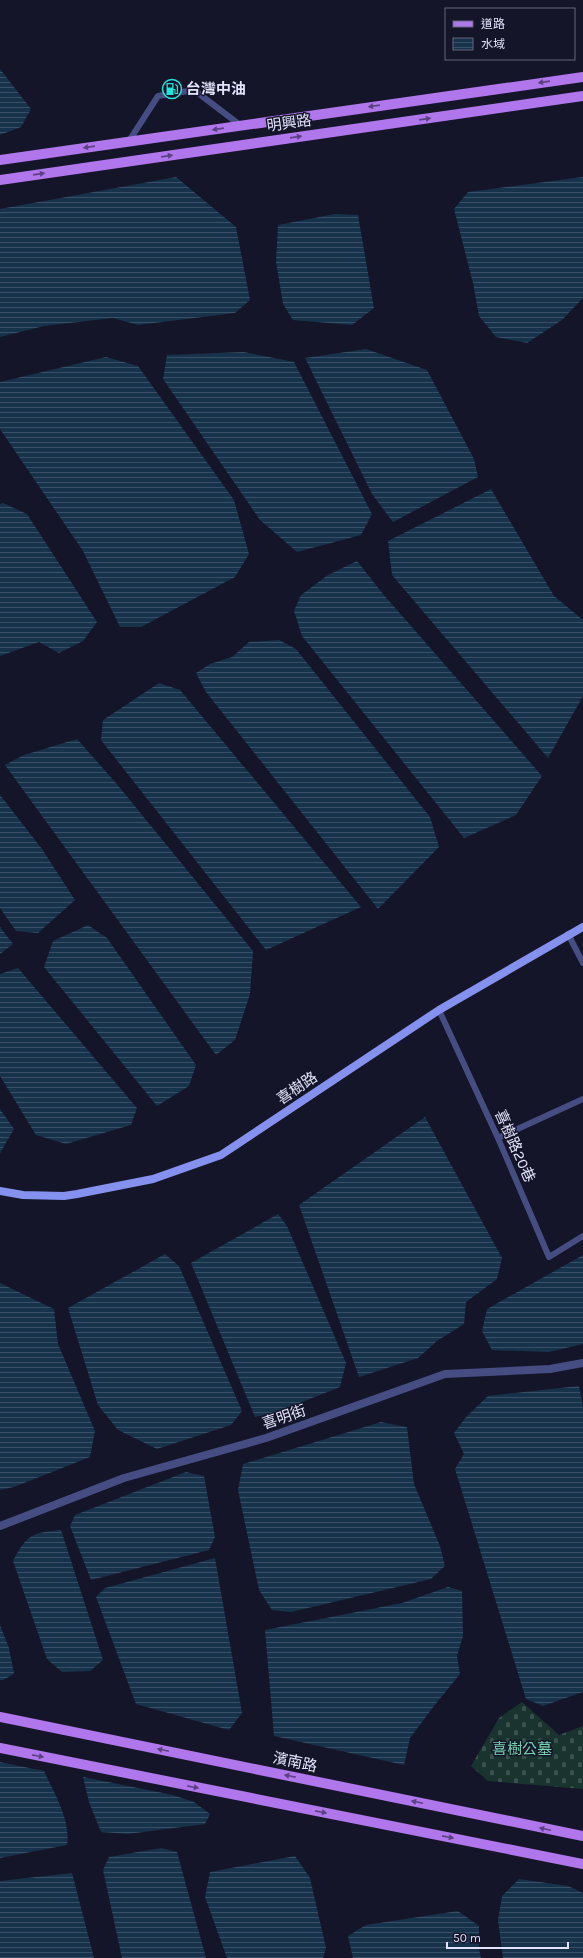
<svg xmlns="http://www.w3.org/2000/svg" width="583" height="1958" viewBox="0 0 583 1958" font-family="Karla,'Noto Sans TC',sans-serif">
<style>
.cemetery{fill:url(#cemetery-stones)}
.water{fill:url(#water-rules)}
.lines{fill:none;stroke-linecap:round;stroke-linejoin:round}
.lane{stroke:#464d82;stroke-width:6}
.street{stroke:#464d82;stroke-width:8}
.secondary{stroke:#8591ee;stroke-width:8}
.primary{stroke:#b077ed;stroke-width:10}
.oneway{fill:#5b4181}
.labels{text-anchor:middle;stroke-width:3;stroke-linejoin:round;paint-order:stroke}
.poi-label{font-size:15px;font-weight:bold;fill:#e1e2fb;stroke:#151529;text-anchor:start}
.street-label{font-size:15px;fill:#e1e2fb;stroke:#151529}
.park-label{font-size:15px;fill:#75d3ae;stroke:#151529}
</style>
<defs>
<pattern id="cemetery-stones" width="16" height="16" patternUnits="userSpaceOnUse"><rect width="16" height="16" fill="#19332e"/><path d="M2 7V4a2 2 0 0 1 4 0v3zM10 15v-3a2 2 0 0 1 4 0v3z" fill="#3a504d"/></pattern>
<pattern id="water-rules" width="6" height="5" patternUnits="userSpaceOnUse"><rect width="6" height="5" fill="#17324b"/><path d="M0 2.5h6" fill="none" stroke="#384f66"/></pattern>
</defs>
<rect width="100%" height="100%" fill="#151529"/>
<path class="cemetery" d="M522,1702L559,1735L583,1726V1789L488,1781L471,1766L499,1718Z"/>
<path class="water" d="M0,69L31,109L21,127L0,135Z
M176,177L236,227L250,300L235,313L138,325L113,318L44,326L0,337V209Z
M583,177V298L562,320L527,343L496,337L479,316L473,283L454,209L468,192Z
M335,214L358,215L374,308L352,325L293,320L283,304L276,262L278,225Z
M366,349L427,370L474,459L478,477L393,522L372,494L305,358Z
M244,352L294,362L372,514L361,535L297,552L260,520L163,379L167,355Z
M106,357L138,366L234,500L249,554L235,577L141,627H120L83,551L0,429V382Z
M491,489L554,596L583,620V696L548,758L392,575L388,541Z
M3,503L27,514L97,622L83,641L59,653L39,642L0,656V504Z
M357,561L383,594L542,776L516,815L464,838L302,636L294,611L301,595L328,575Z
M279,640L296,649L430,817L439,847L378,909L206,692L196,673L210,664L232,657L249,642Z
M159,683L180,690L361,907L266,950L101,740L103,720Z
M77,739L116,783L253,951L250,994L235,1040L216,1055L5,765L24,755Z
M0,795L42,849L75,900L38,933L16,931L0,908Z
M88,925L107,938L196,1065L189,1086L157,1106L44,967L53,941Z
M0,927L13,944L0,954Z
M18,968L137,1108L131,1125L66,1144L36,1135L0,1076V974Z
M0,1109L14,1129L0,1153Z
M425,1117L502,1258L497,1279L466,1302L464,1324L437,1341L418,1358L359,1377L299,1205Z
M278,1214L287,1226L346,1363L340,1387L277,1412L255,1417L191,1263Z
M165,1254L179,1266L242,1411L231,1425L157,1449L118,1430L98,1405L68,1308Z
M583,1255V1344L549,1352L492,1350L482,1331L487,1309Z
M0,1283L54,1309L58,1344L95,1431L90,1457L14,1487L0,1490Z
M579,1386L583,1406V1692L543,1706L526,1699L455,1469L464,1454L454,1433L466,1417L488,1396Z
M381,1422L407,1427L414,1484L440,1546L445,1566L431,1579L291,1612L272,1610L259,1590L238,1490L243,1464Z
M186,1472L204,1476L215,1537L209,1550L91,1580L70,1526L75,1515Z
M61,1530L103,1660L90,1671L62,1672L47,1659L13,1561C27,1534 32,1533 61,1530Z
M215,1558L242,1713L229,1730L136,1704L96,1597L105,1588Z
M448,1587L462,1591L463,1636L457,1656L460,1674L434,1706L410,1738L404,1765L274,1736L265,1630L402,1603Z
M0,1625L9,1648L14,1674L3,1680H0Z
M0,1762L44,1771C54,1793 71,1820 67,1845L0,1858Z
M83,1777L173,1795L194,1802L210,1814L205,1824L128,1834L101,1832L89,1802Z
M161,1848L177,1852L206,1958H122L103,1870L109,1857Z
M295,1856L310,1878L326,1948L323,1958H227L205,1897L210,1872Z
M72,1873L94,1958H0V1881Z
M519,1879L568,1886L583,1893V1958H503L498,1920L502,1896Z
M458,1911L479,1926V1949L481,1958H353L348,1936L366,1925Z"/>
<g class="lines">
<path class="lane" d="M129,141L158,96L194,90L240,125
M568,934L583,963
M439,1010L498,1138L549,1257L583,1236
M498,1138L583,1099"/>
<path class="street" d="M0,1526L124,1478L266,1438L445,1374L550,1369L583,1363"/>
<path class="secondary" d="M0,1191L23,1195L64,1196L77,1194L153,1179L221,1155L439,1010L583,927"/>
<path class="primary" d="M0,160L583,77
M0,180L583,96
M0,1717L583,1836
M0,1748L583,1864"/>
</g>
<defs><path id="oneway-solid" d="M-6-.8H1V-3.2L6.5 0L1 3.2V.8H-6Z"/></defs>
<g class="oneway">
<use href="#oneway-solid" transform="translate(544 82) rotate(172)"/>
<use href="#oneway-solid" transform="translate(374 106) rotate(172)"/>
<use href="#oneway-solid" transform="translate(425 119) rotate(-8)"/>
<use href="#oneway-solid" transform="translate(218 129) rotate(172)"/>
<use href="#oneway-solid" transform="translate(296 137) rotate(-8)"/>
<use href="#oneway-solid" transform="translate(89 147) rotate(172)"/>
<use href="#oneway-solid" transform="translate(167 156) rotate(-8)"/>
<use href="#oneway-solid" transform="translate(39 174) rotate(-8)"/>
<use href="#oneway-solid" transform="translate(163 1750) rotate(-168)"/>
<use href="#oneway-solid" transform="translate(38 1756) rotate(11)"/>
<use href="#oneway-solid" transform="translate(290 1776) rotate(-168)"/>
<use href="#oneway-solid" transform="translate(193 1787) rotate(11)"/>
<use href="#oneway-solid" transform="translate(417 1802) rotate(-168)"/>
<use href="#oneway-solid" transform="translate(321 1812) rotate(11)"/>
<use href="#oneway-solid" transform="translate(545 1829) rotate(-168)"/>
<use href="#oneway-solid" transform="translate(448 1837) rotate(11)"/>
</g>
<defs>
<g id="fuel-ring" transform="scale(1)"><circle r="9.5" fill="#151529" stroke="#27e2d9" stroke-width="1.5"/><path d="M-5.5-6h7V0h2V4h1.3V-2.5L3-4.5l.8-.8L6-3V5H2.5V1h-1V6h-7ZM-4.2-4.7v3.2H.2V-4.7Z" fill="#27e2d9"/></g>
</defs>
<g fill-rule="evenodd">
<use href="#fuel-ring" x="172" y="89"/>
</g>
<g class="labels">
<g class="poi-label">
<text x="186" y="94">台灣中油</text>
</g>
<g class="street-label">
<text transform="translate(289 123) rotate(-8)" y="5">明興路</text>
<text transform="translate(297 1088) rotate(-34)" y="5">喜樹路</text>
<text transform="translate(515 1146) rotate(66)" y="5">喜樹路20巷</text>
<text transform="translate(284 1417) rotate(-19)" y="5">喜明街</text>
<text transform="translate(295 1762) rotate(12)" y="5">濱南路</text>
</g>
<g class="park-label">
<text x="522" y="1754">喜樹公墓</text>
</g>
</g>
<rect x="445" y="8" width="130" height="52" fill="#151529" stroke="#67677d"/>
<rect x="453" y="21" width="20" height="6" fill="#b077ed" stroke="#67677d"/>
<text x="481" y="28" font-size="12" fill="#e1e2fb">道路</text>
<rect x="453" y="38" width="20" height="12" fill="url(#water-rules)" stroke="#67677d"/>
<text x="481" y="48" font-size="12" fill="#e1e2fb">水域</text>
<path d="M447 1942v6h121v-6" fill="none" stroke="#e1e2fb" stroke-width="2"/>
<text x="453" y="1942" font-size="12" fill="#e1e2fb" stroke="#151529" stroke-width="3" paint-order="stroke">50 m</text>
</svg>
